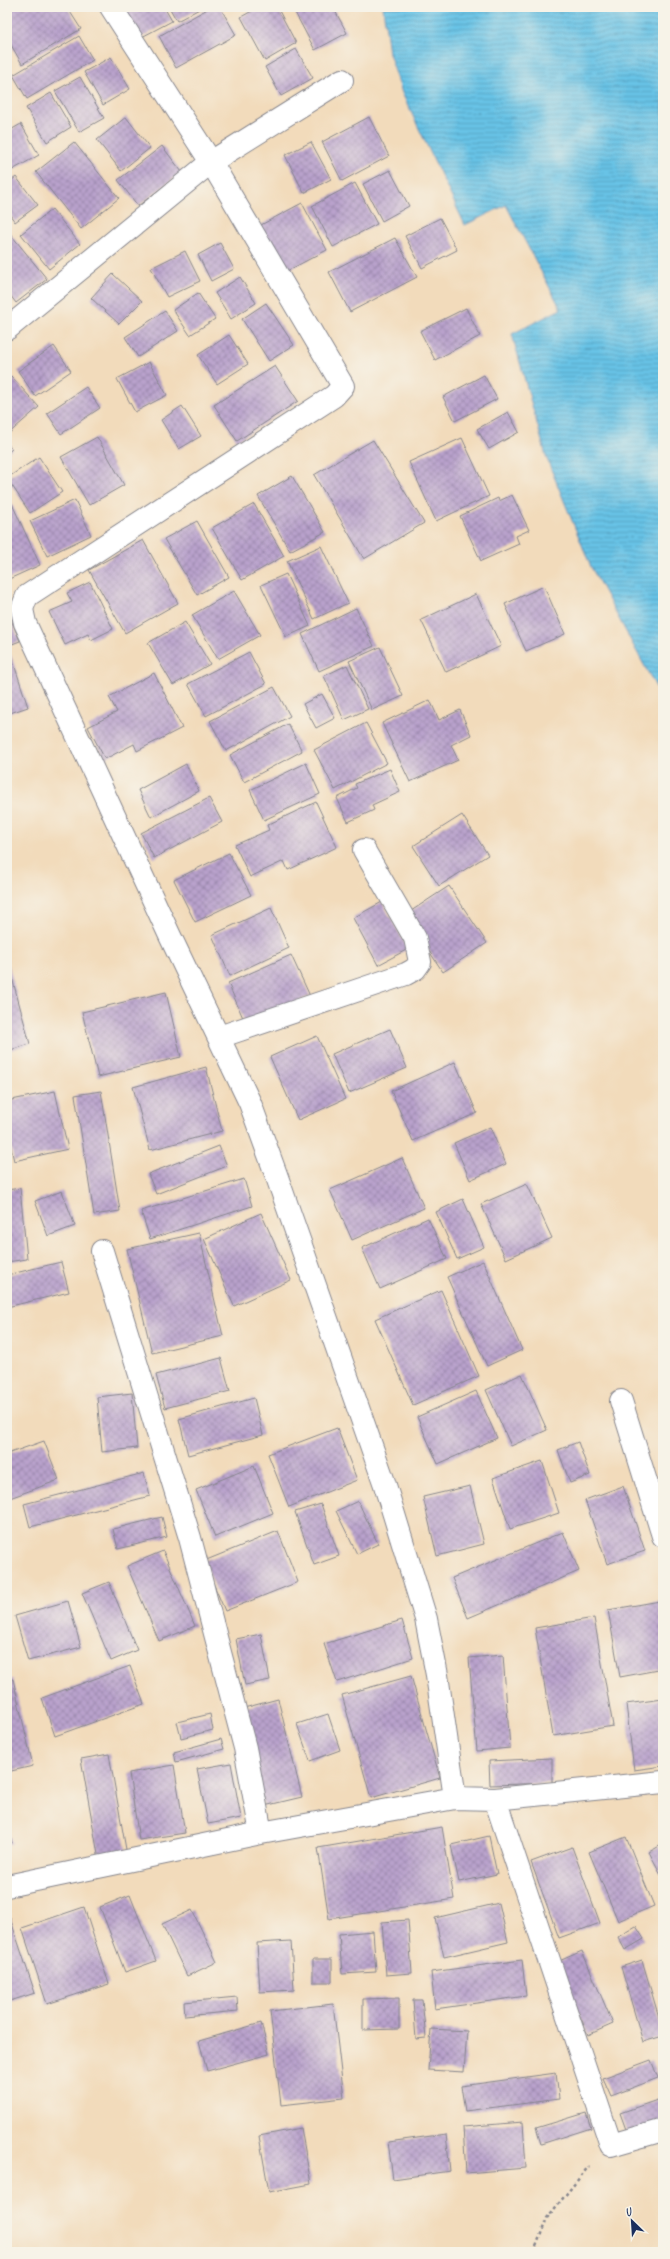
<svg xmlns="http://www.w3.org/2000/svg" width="670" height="2259" viewBox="0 0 670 2259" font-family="Caveat,sans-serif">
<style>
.water{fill:url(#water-rules);stroke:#4279a2}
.building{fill:url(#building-cross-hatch)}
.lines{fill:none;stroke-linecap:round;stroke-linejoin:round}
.minor-casing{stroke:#86858c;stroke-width:24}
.path{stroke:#86858c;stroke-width:2.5;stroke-dasharray:3 3;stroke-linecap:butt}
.minor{stroke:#fff;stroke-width:22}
</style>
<defs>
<pattern id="water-rules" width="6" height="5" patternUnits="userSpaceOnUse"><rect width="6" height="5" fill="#68c3e6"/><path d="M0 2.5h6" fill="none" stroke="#559fbe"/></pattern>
<pattern id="building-cross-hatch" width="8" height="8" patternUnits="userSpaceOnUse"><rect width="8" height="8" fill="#b9a2cc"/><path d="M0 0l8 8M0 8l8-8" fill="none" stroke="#9684a9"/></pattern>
</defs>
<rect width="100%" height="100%" fill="#f7f3e8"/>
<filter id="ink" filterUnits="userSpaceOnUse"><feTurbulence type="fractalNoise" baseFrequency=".025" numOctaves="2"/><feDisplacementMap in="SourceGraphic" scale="8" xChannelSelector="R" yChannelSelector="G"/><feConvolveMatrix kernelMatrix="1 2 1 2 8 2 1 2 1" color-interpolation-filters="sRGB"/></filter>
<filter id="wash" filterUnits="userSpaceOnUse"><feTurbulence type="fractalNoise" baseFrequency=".012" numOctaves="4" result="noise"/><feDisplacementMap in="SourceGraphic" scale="16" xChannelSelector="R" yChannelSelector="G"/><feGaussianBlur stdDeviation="0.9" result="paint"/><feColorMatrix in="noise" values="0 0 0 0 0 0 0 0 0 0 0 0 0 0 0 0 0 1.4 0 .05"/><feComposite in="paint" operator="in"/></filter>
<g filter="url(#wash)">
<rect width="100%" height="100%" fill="#f2dbbb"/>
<path class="water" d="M383,7H663V700L591,567L547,459L512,334L561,309L506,205L465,225L402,93L389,53Z"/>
<g id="blocks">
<path class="building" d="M9,7H67L81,29L22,64L7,38Z
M123,7H164L172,21L140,38Z
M169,7H203L177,21Z
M211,7H220L236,35L176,68L159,36Z
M259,7H277L296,43L265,61L241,17Z
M292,7H333L347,33L315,50Z
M79,36L93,60L27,99L13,75Z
M296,49L313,78L281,96L265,67Z
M111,57L130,89L103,105L84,72Z
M80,77L104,118L79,132L55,91Z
M51,93L71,127L47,142L26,108Z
M126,117L150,148L121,171L97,140Z
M369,117L389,156L342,181L322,142Z
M21,124L39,155L7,173V132Z
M74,142L119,198L81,229L36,172Z
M311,142L331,179L304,193L285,155Z
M162,146L182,172L138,206L118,180Z
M390,170L409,206L382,221L363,184Z
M16,177L38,205L15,222L7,211V184Z
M355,183L377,224L333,247L312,206Z
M302,203L327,250L283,273L259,226Z
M52,209L80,244L49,269L21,234Z
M440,218L457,250L422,268L405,236Z
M8,231L47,279L16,303L7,291Z
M395,238L417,277L350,312L329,272Z
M220,243L234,269L211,281L198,255Z
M185,251L200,281L167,297L151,268Z
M113,274L142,301L119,324L91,298Z
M240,277L256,303L231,319L215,293Z
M198,293L215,319L190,335L173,310Z
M266,303L294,345L269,361L242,319Z
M7,304L13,312L7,317Z
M466,308L480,336L435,360L420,331Z
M165,311L178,331L138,357L125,337Z
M229,335L248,364L217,384L198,355Z
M54,346L71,371L35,396L18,371Z
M149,362L167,395L135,412L117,379Z
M275,366L298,401L237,441L214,405Z
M484,375L497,399L455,421L443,397Z
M11,376L39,407L7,435V380Z
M86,387L100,408L61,434L47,413Z
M182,406L201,436L179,449L161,420Z
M508,412L519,432L489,449L477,429Z
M97,437L124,485L89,505L61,457Z
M462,438L489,496L436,521L409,462Z
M373,440L424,523L364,559L314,475Z
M7,443L12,449L7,453Z
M39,457L62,492L30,513L7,478Z
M292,476L325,532L290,551L258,496Z
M7,493L40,565L9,579L7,575Z
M512,495L529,530L516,536L519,544L481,561L460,516L498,498L499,501Z
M75,500L91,535L47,556L30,521Z
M254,504L284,556L242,580L212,528Z
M197,521L229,577L197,595L164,539Z
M143,540L178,603L125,633L89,570Z
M321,546L348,603L314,619L287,561Z
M286,574L310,626L286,637L261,585Z
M90,582L113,629L91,640L88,634L65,645L49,612L72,602L67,593Z
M544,586L565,634L526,651L505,604Z
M234,591L260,635L218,659L192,615Z
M476,594L501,646L446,672L421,620Z
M356,608L374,646L319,671L302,634Z
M7,610L20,641L7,646Z
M185,622L210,664L173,685L148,643Z
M380,647L403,696L372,710L349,661Z
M249,652L266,684L206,716L188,684Z
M11,655L28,707L7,714V657Z
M347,665L368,709L344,720L324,676Z
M154,673L182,728L137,751L134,744L105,759L88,727L117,712L109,697Z
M274,687L290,716L226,751L210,721Z
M322,694L335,718L316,728L303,704Z
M430,700L439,720L460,710L471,735L451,745L458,760L410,782L382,723Z
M366,723L387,763L335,790L314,750Z
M288,724L302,751L244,782L230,755Z
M306,763L320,794L264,820L250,790Z
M186,764L199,791L151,817L138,790Z
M390,769L400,792L372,805L374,810L348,822L337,798L357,788L355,784Z
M209,798L222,822L154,858L141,833Z
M316,802L337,847L288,870L284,861L250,877L235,845L269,830L267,825Z
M462,815L488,855L439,886L413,846Z
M229,853L251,895L195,922L174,880Z
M449,886L487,943L443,972L405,915Z
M382,902L408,949L378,965L353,918Z
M271,908L289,948L230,976L212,935Z
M291,955L310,996L246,1025L228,983Z
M7,959L30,1044L7,1051Z
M166,992L181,1057L98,1077L82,1012Z
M390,1029L407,1068L349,1093L332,1054Z
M317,1036L345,1099L298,1120L270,1057Z
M455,1062L477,1113L413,1141L391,1091Z
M206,1067L222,1131L150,1150L133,1087Z
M55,1091L68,1149L14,1161L7,1131V1101Z
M101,1091L120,1211L94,1215L75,1095Z
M490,1127L506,1164L470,1180L454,1143Z
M219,1146L227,1166L156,1194L148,1174Z
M402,1158L424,1208L352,1240L330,1190Z
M244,1179L252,1206L150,1239L141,1211Z
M527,1184L552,1238L506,1259L481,1204Z
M20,1188L27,1259L7,1262V1190Z
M62,1191L75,1226L48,1236L35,1201Z
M463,1199L484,1247L457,1259L436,1212Z
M261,1213L291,1280L234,1306L204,1239Z
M428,1218L447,1259L380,1289L362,1248Z
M199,1233L223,1336L152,1353L127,1249Z
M483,1261L522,1350L487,1366L447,1277Z
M61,1262L69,1292L7,1307V1275Z
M441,1290L479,1376L413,1405L375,1319Z
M221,1358L230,1391L165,1408L156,1375Z
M522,1374L547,1430L511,1446L486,1390Z
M476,1391L497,1438L438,1464L417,1417Z
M132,1393L137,1448L102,1452L97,1397Z
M254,1398L263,1435L188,1455L179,1419Z
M337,1428L357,1480L289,1507L268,1454Z
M44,1441L59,1480L7,1499V1454Z
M578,1442L590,1475L570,1483L558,1450Z
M542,1461L559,1513L510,1529L493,1478Z
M254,1466L273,1513L215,1537L196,1490Z
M144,1473L150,1496L30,1527L24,1504Z
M470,1486L484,1544L437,1556L423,1497Z
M623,1486L645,1551L607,1564L585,1500Z
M358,1501L378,1544L357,1554L336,1511Z
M321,1504L339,1556L314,1565L295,1512Z
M162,1517L167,1537L118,1549L113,1529Z
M278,1531L298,1582L225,1611L204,1561Z
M563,1532L579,1571L468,1618L452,1578Z
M163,1551L195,1626L159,1641L127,1566Z
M109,1582L137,1650L111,1661L82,1593Z
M68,1601L81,1647L28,1661L15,1616Z
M660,1601L663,1616V1669L620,1677L608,1610Z
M594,1618L613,1726L553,1736L535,1628Z
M402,1620L413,1658L337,1682L324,1644Z
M261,1634L270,1680L245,1685L236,1639Z
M503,1655L510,1748L477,1751L469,1658Z
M130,1666L144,1704L55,1736L42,1698Z
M411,1676L440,1778L371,1798L342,1695Z
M13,1679L33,1766L7,1772V1680Z
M278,1699L302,1797L264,1806L240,1709Z
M663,1699V1766L634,1770L626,1704Z
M210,1714L213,1730L181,1738L177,1722Z
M328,1714L340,1750L310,1761L297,1724Z
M221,1739L224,1749L176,1762L174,1752Z
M109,1754L127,1855L99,1860L81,1759Z
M552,1758V1783L490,1785L489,1761Z
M231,1763L241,1818L208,1824L197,1769Z
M174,1765L185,1833L139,1840L129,1773Z
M442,1827L454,1899L329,1919L318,1848Z
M7,1828L12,1843L7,1845Z
M489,1836L497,1874L459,1882L451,1845Z
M626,1837L654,1906L618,1921L589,1852Z
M663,1844V1878L649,1852Z
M572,1847L600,1923L559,1938L531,1862Z
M130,1895L156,1961L125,1972L100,1907Z
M499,1903L508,1942L444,1957L435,1918Z
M84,1907L109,1984L47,2004L22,1928Z
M192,1910L217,1962L187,1976L162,1924Z
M9,1915L35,1993L7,2002V1916Z
M408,1920L412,1973L386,1975L382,1922Z
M636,1926L644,1939L625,1950L618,1937Z
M373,1931L376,1972L342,1974L339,1934Z
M291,1941L294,1990L260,1992L257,1943Z
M582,1951L613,2024L588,2035L557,1962Z
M313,1959H332V1982H313Z
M522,1960L526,1996L435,2009L431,1972Z
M642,1960L663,2031V2036L643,2042L621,1967Z
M237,1997L238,2011L185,2016L184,2002Z
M399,1998V2029L363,2030V1999Z
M413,2000H422L426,2038L416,2039Z
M333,2004L344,2098L281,2105L270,2011Z
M261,2023L269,2054L207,2071L199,2041Z
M431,2029L467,2031L464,2072L428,2070Z
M651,2060L658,2078L611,2096L603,2078Z
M556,2073L559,2099L465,2111L461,2086Z
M663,2098V2123L628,2135L620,2113Z
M586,2113L591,2128L541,2144L536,2128Z
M523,2122L526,2168L466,2173L463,2127Z
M301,2128L311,2184L269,2192L259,2136Z
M446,2134L450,2171L393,2179L388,2142Z"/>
</g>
</g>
<g filter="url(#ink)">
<use href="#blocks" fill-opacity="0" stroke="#86858c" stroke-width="1"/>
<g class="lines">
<g class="minor-casing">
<path id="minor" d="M111,7L211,162L342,80
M7,329L211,162L343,386L334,396L27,596L22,609L25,623L170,936L250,1103L277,1177L384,1482L426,1619L437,1675L455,1798
M219,1037L406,974L415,969L420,962L415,938L364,850
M102,1251L190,1538L245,1748L261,1833
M621,1401L663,1536
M495,1799L611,2145L663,2130
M7,1886L261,1833L455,1798L495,1799L663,1782"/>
</g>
<path class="path" d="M534,2252L547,2218L589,2166"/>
<use href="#minor" class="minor"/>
</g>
</g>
<rect width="670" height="2259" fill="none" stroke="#f7f3e8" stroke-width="24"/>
<g transform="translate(632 2221) rotate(335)" stroke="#f7f3e8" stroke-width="3" paint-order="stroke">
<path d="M0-3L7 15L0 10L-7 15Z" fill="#1b2f5e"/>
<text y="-6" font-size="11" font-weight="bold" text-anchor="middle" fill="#1b2f5e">U</text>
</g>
</svg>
